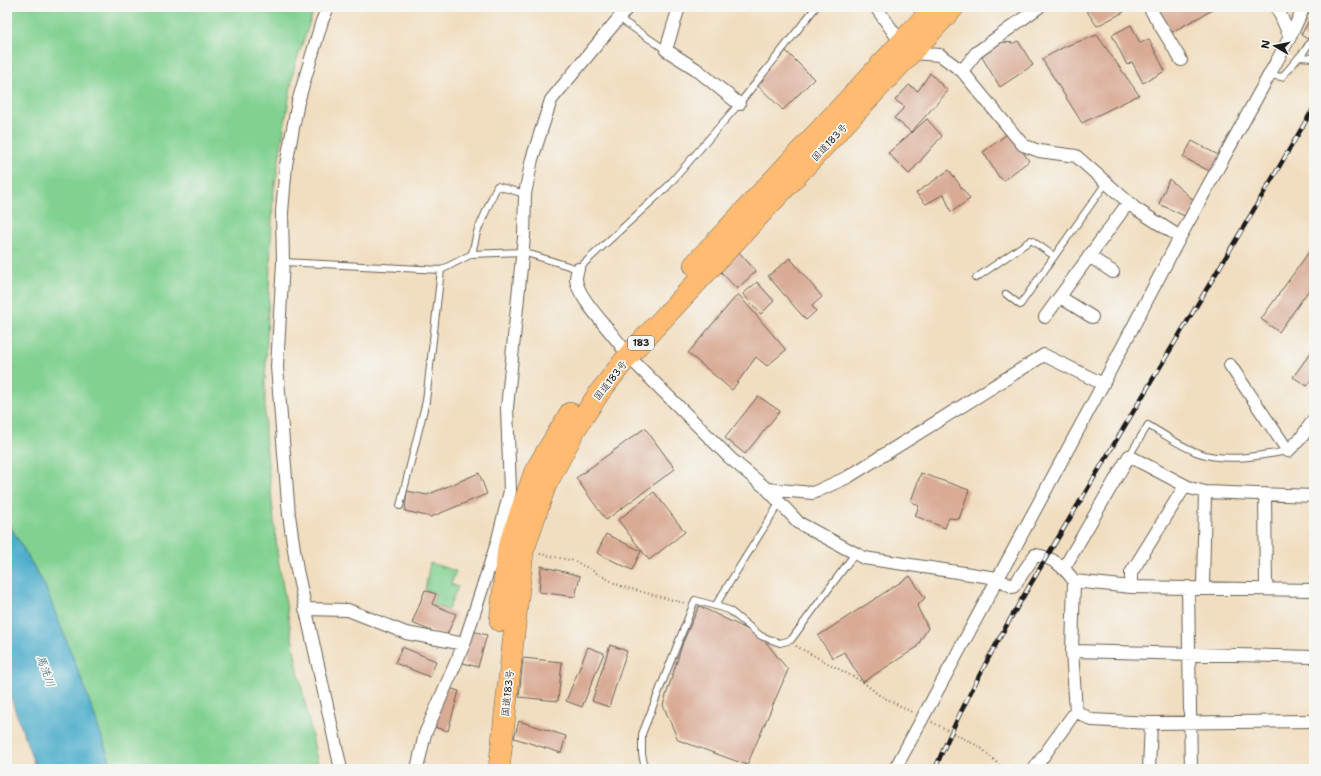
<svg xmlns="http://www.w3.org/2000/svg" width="1321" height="776" viewBox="0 0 1321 776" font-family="'Shantell Sans','Klee One',sans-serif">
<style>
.green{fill:#81d191;stroke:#4e7656}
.water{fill:#4daecc;stroke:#346574}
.building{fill:#d9aa94}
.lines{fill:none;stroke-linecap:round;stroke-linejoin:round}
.service-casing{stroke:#676055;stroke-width:8}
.minor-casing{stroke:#676055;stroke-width:14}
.trunk-casing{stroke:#676055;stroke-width:22}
.path{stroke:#676055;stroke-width:2;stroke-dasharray:1 3;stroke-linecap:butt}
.service{stroke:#fff;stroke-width:6}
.minor{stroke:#fff;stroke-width:12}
.trunk{stroke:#febb71;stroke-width:21}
.rail-casing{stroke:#1c1c1c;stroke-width:4.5}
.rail{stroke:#f6f6f2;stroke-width:3;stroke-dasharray:9;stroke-linecap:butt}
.labels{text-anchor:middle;stroke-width:3.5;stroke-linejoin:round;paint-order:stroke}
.shield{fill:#f6f6f2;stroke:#5d5d5c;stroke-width:1}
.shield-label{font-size:9px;font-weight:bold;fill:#1c1c1c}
.street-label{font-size:10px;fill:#1c1c1c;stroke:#f6f6f2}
.water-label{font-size:11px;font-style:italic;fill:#325e6b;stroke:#f6f6f2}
</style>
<rect width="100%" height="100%" fill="#f6f6f2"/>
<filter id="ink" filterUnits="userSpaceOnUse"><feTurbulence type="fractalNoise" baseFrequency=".025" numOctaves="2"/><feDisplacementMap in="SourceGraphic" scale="8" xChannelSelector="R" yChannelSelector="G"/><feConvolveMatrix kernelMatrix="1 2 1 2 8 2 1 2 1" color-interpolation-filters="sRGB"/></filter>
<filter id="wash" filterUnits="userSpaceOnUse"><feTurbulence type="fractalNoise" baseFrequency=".012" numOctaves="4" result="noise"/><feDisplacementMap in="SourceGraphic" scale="16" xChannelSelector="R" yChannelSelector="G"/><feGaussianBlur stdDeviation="0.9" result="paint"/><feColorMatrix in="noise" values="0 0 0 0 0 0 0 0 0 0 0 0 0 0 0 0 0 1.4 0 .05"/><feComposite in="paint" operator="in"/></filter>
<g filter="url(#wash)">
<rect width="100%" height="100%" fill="#f1dec0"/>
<path class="green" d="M7,7H315L294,68L273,196L265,383V435L278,559L298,671L319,769H113L45,586L7,521Z
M430,563L456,571L451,584L458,587L448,610L432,604L436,594L425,590Z"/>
<path class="water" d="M7,521L45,586L83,683L113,769H36L7,687Z"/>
<g id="blocks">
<path class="building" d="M1084,7H1121L1124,12L1097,26Z
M1156,7H1218L1170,33Z
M1311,17L1314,19V36L1311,41L1301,35Z
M1131,25L1140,43L1149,39L1165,71L1143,83L1132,62L1127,65L1112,35Z
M1097,35L1139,95L1082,123L1042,59L1066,46Z
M1018,41L1033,65L1000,87L980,54L1001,42L1014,43Z
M786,51L814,79L783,110L756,84Z
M930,73L948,91L911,132L894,118L905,107L895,100L909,85L918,91Z
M927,119L942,136L909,174L888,153Z
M1010,132L1029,161L1004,180L999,177L983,152Z
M1192,141L1220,156L1213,173L1183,157Z
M949,170L970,199L951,212L944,194L926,204L916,193Z
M1169,179L1197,203L1189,218L1159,204Z
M1314,245V283L1279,332L1261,319Z
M738,251L756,271L737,289L719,270Z
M790,258L822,297L812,306L816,311L806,320L768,276Z
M757,282L774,301L761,314L743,294Z
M738,294L786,350L767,366L756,357L732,390L688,353Z
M1314,348V376L1307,386L1293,377Z
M758,396L780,411L745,454L725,438Z
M645,428L675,469L606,520L576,478Z
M479,473L487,494L431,517L405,511L407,491L427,495Z
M921,473L969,490L959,519L949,518L945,528L915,516L919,506L911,501Z
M654,492L685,532L649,560L618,520Z
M606,534L641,551L632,570L597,553Z
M541,566L580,576L575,597L539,592Z
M910,576L925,598L917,606L928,628L916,648L863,682L844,652L833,658L818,636Z
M425,590L436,594L432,604L456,614L446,637L412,623Z
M699,606L761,636L788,670L747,765L678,740L663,705L683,642Z
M472,631L487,635L478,667L463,663Z
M610,645L627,651L609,707L592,701Z
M402,647L436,661L430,677L395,663Z
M588,647L604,653L582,707L566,701Z
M523,658L562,662L558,701L519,697Z
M445,687L459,691L448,731L434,727Z
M519,721L566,736L561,753L514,738Z"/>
</g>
</g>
<g filter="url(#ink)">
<use href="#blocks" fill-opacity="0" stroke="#676055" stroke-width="1"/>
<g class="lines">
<g class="service-casing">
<path id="service" d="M620,19L666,50
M1299,57L1314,58
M1269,75L1282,77L1305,50L1314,36
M472,254L477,232L497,186L525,194
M283,262L441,270L472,254L523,252L578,269L667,187L739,104L816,7
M976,278L1031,240L1054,256
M1006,294L1020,305L1106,183
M1129,456L1148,425C1163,434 1179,445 1196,452C1224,463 1259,456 1288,451
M400,506L426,401L441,270
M715,606L780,502
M645,769L642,754V734L695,600L729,610L761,636L780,643L791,640L856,552"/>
</g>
<g class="minor-casing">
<path id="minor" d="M328,7L322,21L298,102L286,165L282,212L283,262L277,367L289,515L297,570L341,769
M679,7L666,50L696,69L739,104
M876,7L901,43L912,53L940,55L962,71L1023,145L1039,151L1076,156L1136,209L1180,237
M1149,7L1181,60
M1277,7L1290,37
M962,71L976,53L1039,7
M1089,256L1113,272
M578,269C577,272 576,276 576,279C577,299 617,336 628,356L730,458L767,489L799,523L864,558L997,578L1013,587L1035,555C1053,557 1064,567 1074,581L1131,587L1314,590
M1060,297L1092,317
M1045,317L1128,203
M1230,365L1288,451L1301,438L1314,419
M767,489L813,493L848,477L1044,355L1103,384
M1265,494L1266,588
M1064,568L1129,456L1190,488L1205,492L1314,496
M1074,581L1072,651L1076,711L1092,720L1151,723L1314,721
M1131,587V573L1185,486
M1188,587L1191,769
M1203,587L1205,492
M305,609L348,610L406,633L464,644
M1072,651L1314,657
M417,769L425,734L464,644L497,543L510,491L507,408L524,237L525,194L532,159L551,100L628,7
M895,769L1103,384L1180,237L1290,37L1304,7
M1034,769L1076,711
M1149,769L1151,723"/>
</g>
<g class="trunk-casing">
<path id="trunk" d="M694,265L926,16
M500,621L508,548L535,471L570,413
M499,769L523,552L545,487L576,428L599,393L628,356L954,7"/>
</g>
<path class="path" d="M540,554L575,561L620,586L684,603
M796,646L863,682L879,695L912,712
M932,722L980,747L1004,769"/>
<use href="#service" class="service"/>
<use href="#minor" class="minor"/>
<use href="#trunk" class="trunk"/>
<g class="rail-casing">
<path id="rail" d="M935,769C975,673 1031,583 1085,493C1161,364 1239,237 1314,107"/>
</g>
<use href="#rail" class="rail"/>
</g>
</g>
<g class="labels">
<rect class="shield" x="628" y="336" width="26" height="14" rx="3"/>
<g class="shield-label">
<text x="641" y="346">183</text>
</g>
<g class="street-label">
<text transform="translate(829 142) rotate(-47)" y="4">国道183号</text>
<text transform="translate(610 380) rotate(-52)" y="4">国道183号</text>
<text transform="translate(507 693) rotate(-84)" y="4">国道183号</text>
</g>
<g class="water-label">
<text transform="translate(46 671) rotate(71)" y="4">馬洗川</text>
</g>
</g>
<rect width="1321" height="776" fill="none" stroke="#f6f6f2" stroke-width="24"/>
<g transform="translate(1275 46) rotate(279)" stroke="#f6f6f2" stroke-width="3" paint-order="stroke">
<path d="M0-3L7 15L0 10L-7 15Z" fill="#1c1c1c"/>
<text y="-6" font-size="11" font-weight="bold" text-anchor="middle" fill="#1c1c1c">N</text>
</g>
</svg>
